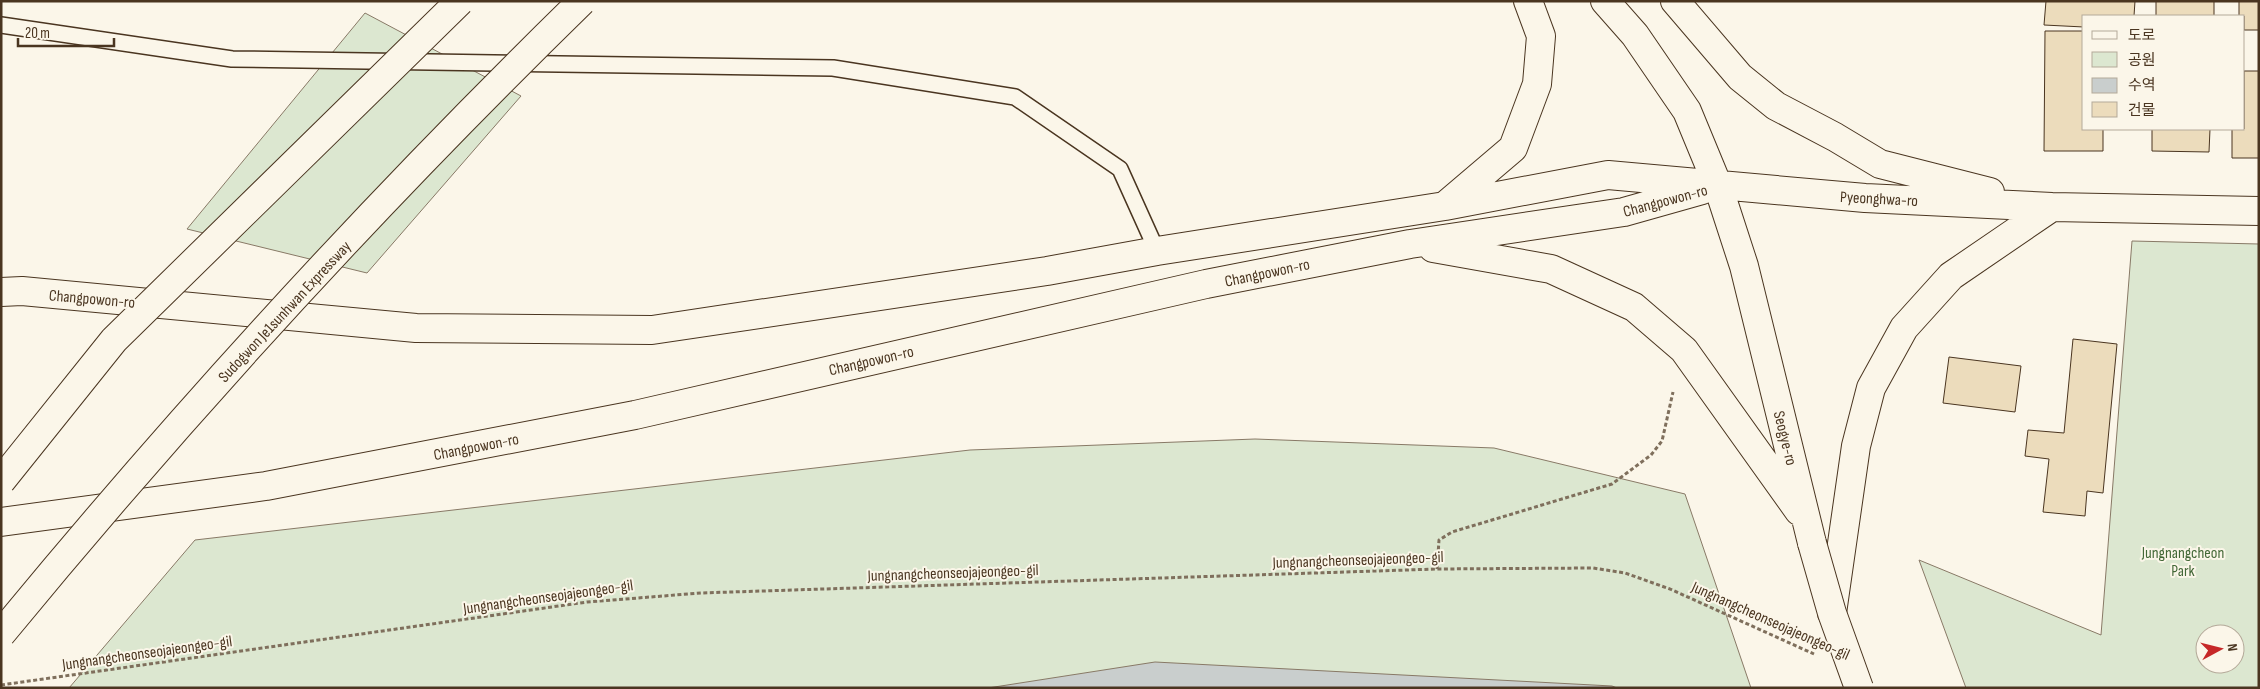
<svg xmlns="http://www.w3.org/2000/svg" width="2260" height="689" viewBox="0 0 2260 689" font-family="'Sofia Sans Condensed','Noto Sans KR',sans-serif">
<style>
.green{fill:#dce7d0;stroke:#887966;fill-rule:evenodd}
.water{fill:#c9cecd;stroke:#887966}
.building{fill:#ecdcbc;stroke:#4a3520}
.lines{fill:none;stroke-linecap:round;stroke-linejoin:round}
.lane-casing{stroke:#4a3520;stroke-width:18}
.secondary-casing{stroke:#4a3520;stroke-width:30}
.path{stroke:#7f6f5c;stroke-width:3;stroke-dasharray:4 2.5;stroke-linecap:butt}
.lane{stroke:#fbf6e9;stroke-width:15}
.secondary{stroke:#fbf6e9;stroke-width:28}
.secondary-bridge-casing{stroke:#4a3520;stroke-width:30;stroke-linecap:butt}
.highway-bridge-casing{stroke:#4a3520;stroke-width:30;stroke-linecap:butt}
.secondary-bridge{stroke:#fbf6e9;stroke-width:28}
.highway-bridge{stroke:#fbf6e9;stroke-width:28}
.labels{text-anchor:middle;stroke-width:4;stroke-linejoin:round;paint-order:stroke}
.street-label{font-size:16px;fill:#4a3520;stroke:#fbf6e9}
.park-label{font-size:16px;fill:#436837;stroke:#fbf6e9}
</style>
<rect width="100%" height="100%" fill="#fbf6e9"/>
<path class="green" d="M365,13L521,96L367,273L187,229Z
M2132,241L2259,244V688H1966L1919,560L2101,635ZM2205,634H2235V664H2205Z
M1255,439L1494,448L1685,494L1751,688H69L195,540L970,450Z"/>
<path class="water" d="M1155,662L1612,686L1617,688H988Z"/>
<path class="building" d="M2046,1H2135L2134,16H2084V27L2044,25Z
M2156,1H2214V16H2156Z
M2239,1H2259V30H2244V16H2239Z
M2045,31H2084V129H2103V151H2044Z
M2244,71H2259V158H2232V129H2244Z
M2152,129H2210L2209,152L2152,151Z
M2073,339L2117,344L2103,493L2087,491L2085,516L2043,512L2049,459L2025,456L2028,430L2064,433Z
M1949,357L2021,366L2015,412L1943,403Z"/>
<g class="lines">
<g class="lane-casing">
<path id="lane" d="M1,25L232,59L833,68L1015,97L1120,169L1157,251"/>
</g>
<g class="secondary-casing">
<path id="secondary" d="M1605,1L1635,35L1687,111L1718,186L1744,266L1812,543
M1675,1L1740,77L1776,106L1835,137L1880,164L1990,192
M1446,205L1513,148L1537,84L1541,36L1528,1
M1433,248L1551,269L1634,307L1684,350L1799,511
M1,292L22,291L416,328L652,330L1047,271L1157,251L1445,206L1608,175L1865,198L2052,207L2259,211
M1,522L266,486L635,415L1206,284L1410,244L1624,212L1702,190
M1832,613L1856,446L1871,388L1904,328L1951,276L2052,207"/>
</g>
<path class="path" d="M1437,569L1439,540L1452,532L1612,484L1651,455L1662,441L1673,392
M1,685L587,602L701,593L1437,569L1593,568L1625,573L1670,589L1814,654"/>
<use href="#lane" class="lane"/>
<use href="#secondary" class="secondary"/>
<g class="secondary-bridge-casing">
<path id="secondary-bridge" d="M1812,543L1832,613L1859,688"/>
</g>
<g class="highway-bridge-casing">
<path id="highway-bridge" d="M1,481L114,340L460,1
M1,634C183,413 377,201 582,1"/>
</g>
<use href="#secondary-bridge" class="secondary-bridge"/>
<use href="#highway-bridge" class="highway-bridge"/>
</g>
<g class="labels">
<g class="street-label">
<text transform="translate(1879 198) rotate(3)" y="6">Pyeonghwa-ro</text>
<text transform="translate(1665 200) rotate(-15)" y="6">Changpowon-ro</text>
<text transform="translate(1267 272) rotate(-12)" y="6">Changpowon-ro</text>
<text transform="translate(92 298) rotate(5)" y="6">Changpowon-ro</text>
<text transform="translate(284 311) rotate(-47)" y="6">Sudogwon Je1sunhwan Expressway</text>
<text transform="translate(871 360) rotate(-13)" y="6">Changpowon-ro</text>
<text transform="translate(1786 438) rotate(76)" y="6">Seogye-ro</text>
<text transform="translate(476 446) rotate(-11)" y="6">Changpowon-ro</text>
<text transform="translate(1358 559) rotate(-2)" y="6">Jungnangcheonseojajeongeo-gil</text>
<text transform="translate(953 572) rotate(-2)" y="6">Jungnangcheonseojajeongeo-gil</text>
<text transform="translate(548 596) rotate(-8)" y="6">Jungnangcheonseojajeongeo-gil</text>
<text transform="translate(1771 620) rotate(24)" y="6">Jungnangcheonseojajeongeo-gil</text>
<text transform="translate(147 652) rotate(-8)" y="6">Jungnangcheonseojajeongeo-gil</text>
</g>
<g class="park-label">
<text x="2183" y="558">Jungnangcheon<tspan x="2183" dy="18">Park</tspan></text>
</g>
</g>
<rect width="2260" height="689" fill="none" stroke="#4a3520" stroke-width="5"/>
<rect x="2082" y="15" width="162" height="115" fill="#fbf6e9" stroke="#b4a999"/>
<rect x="2092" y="31" width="25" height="8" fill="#fbf6e9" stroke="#b4a999"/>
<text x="2128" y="40" font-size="15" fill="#4a3520">도로</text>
<rect x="2092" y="52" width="25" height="15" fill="#dce7d0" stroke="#b4a999"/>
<text x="2128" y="65" font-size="15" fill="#4a3520">공원</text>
<rect x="2092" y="78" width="25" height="15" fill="#c9cecd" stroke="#b4a999"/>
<text x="2128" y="90" font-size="15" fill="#4a3520">수역</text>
<rect x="2092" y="102" width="25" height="15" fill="#ecdcbc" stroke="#b4a999"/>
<text x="2128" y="115" font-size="15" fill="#4a3520">건물</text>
<g transform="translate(2220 649) rotate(83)"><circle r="24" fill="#fbf6e9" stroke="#b4a999"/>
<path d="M0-4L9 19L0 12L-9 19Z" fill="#c62828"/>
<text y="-8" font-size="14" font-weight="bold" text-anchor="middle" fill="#4a3520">N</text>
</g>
<path d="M18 38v8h96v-8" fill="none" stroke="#4a3520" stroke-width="2.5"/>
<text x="25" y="38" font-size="15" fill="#4a3520" stroke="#fbf6e9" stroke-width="4" paint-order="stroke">20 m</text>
</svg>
